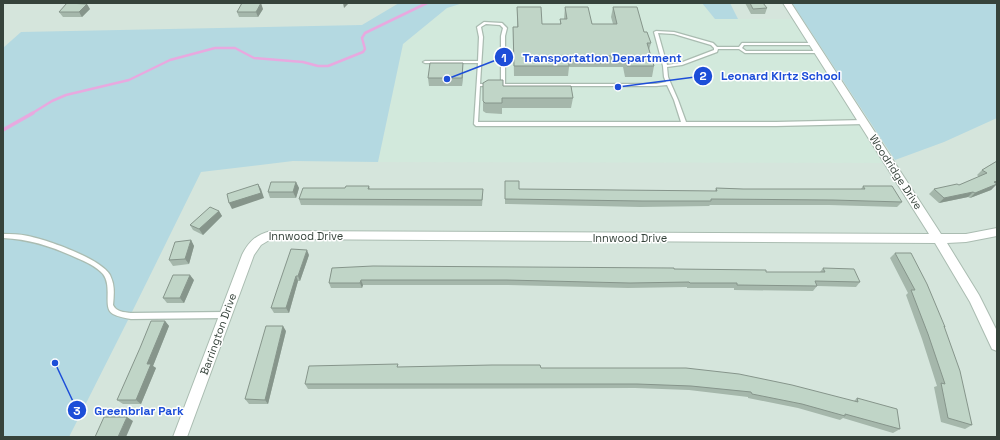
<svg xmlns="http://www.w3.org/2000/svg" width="1000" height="440" viewBox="0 0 1000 440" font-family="'Space Grotesk',sans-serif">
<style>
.residential{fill:#d5e5dc}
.education{fill:#d2e9dc}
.green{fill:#b4d9e1}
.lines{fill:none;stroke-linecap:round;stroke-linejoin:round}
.stream-far1{stroke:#e8a9df;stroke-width:2.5}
.stream{stroke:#e8a9df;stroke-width:3.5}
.service-casing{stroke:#aabcb1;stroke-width:2.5}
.minor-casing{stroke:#aabcb1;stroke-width:2}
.service{fill:#fff;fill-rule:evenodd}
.minor{fill:#fff;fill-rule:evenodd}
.wall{fill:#a5b7ab}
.shaded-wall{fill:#86958b}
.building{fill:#c0d5c7;stroke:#86958b}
.labels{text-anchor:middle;stroke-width:3;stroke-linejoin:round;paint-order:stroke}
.street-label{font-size:11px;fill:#36433b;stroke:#fff}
.leader{fill:none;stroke:#1d4ed8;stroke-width:1.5}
.callout-dot{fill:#1d4ed8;stroke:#fff;stroke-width:1.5}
.mark-label{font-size:12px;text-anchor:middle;font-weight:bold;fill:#fff}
.callout-label{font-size:12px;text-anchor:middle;font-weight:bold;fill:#1d4ed8;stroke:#fff;stroke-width:3;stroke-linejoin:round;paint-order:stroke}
</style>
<rect width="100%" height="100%" fill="#e7f1eb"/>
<path class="residential" d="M3,3H997V437H3Z"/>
<path class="education" d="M463,3H702L715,19H794L890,163L378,162L403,44L447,8Z"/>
<path class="green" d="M399,3H463L447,8L403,44L378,162L293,161L201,172L132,312L222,311L220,319L129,318L69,437H3V48L21,32L362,25Z
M702,3H730L738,19H715Z
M792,3H997V118L944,142L895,160Z"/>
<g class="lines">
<path class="stream-far1" d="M31,114L52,101L66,95L129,80L170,60L215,48H235L254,58L303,62L318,66H328L363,52L365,49L362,38L365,33L427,3"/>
<path class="stream" d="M3,130L33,113"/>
<g class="service-casing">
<path id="service" d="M484,22L502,23L507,28L505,36V84H656L666,82L664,77L663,66L654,32L656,31L674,32L713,43L717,47H739L742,43H815V45H744L742,48L746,51H820V53H745L739,49H718L717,52L682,65L667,67L668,77L678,100L686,122H776L864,120L866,122L864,124L776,126H476L474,124L478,63H425L423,62L425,61H478L479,37L477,27ZM486,24L500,25L503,28L501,36V84H480L483,37L481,27ZM658,33L674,34L711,45L714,48V50L680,63L667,65ZM667,85L674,100L681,122H478L480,86H656Z
M3,234C11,234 19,234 28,236C47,240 100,258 110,275C115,285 114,294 113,305C116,312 124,312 131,313L225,312L227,313L228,315L227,317L225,318L131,319C125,318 119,317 113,314C102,308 113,287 103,274C96,266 86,262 77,258C53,247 30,239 3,238Z"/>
</g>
<g class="minor-casing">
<path id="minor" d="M783,3H791L941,234H966L997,228V236L966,242L947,243L979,295L997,331V351L992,349L970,302L935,243L271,239L261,245L254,255L187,437H173L242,255C249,241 256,235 271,231L929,234Z"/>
</g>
<use href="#service" class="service"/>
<use href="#minor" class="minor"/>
</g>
<path class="wall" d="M745,3H763L767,8L765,14H751Z
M517,7L542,24H560V19H564L565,7L592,24H613L611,17L613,7L644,32L651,43L649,50L654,66L652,77H625L623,67H569L568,76H514L513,27H517Z
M90,9L82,17H63L59,12Z
M263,9L258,17H239L237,12Z
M463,63V71L462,86H429L428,78Z
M503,86L573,98L571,108H502V114L486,113L483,111V101Z
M997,161V183L991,190L970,198L968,197L939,203L929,194L934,189L959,185L979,177L977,175L982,170Z
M505,181L519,189L715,191L716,188L743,189H861L863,186L902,202L897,207L829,205H710L709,206L640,207L505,204Z
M296,182L299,188L296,198H270L268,192Z
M369,186L370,189L483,194L482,206L301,205L299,199Z
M219,211L222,216L203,235L193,230L190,225Z
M191,240L194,246L189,264L173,266L169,260Z
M895,253L945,327L944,328L972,425L965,429L941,422L934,387L937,386L922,339L906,295L908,293L890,258Z
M309,255L300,281H298L289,313H274L271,308Z
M332,268L674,269L766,272H820L823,268L860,282L856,287L817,286L813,291L734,290V288H687V287L628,288L506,285H363L362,288H331L329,283Z
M194,280L184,303H167L163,298Z
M165,321L169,326L153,366L156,368L141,404H123L117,400Z
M286,331L268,404H249L245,399Z
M398,367L541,368L854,401L857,398L900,429L893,433L843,418L840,420L798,408L748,398V397L689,390L635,388L308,389L305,384Z"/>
<path class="shaded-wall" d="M261,3L263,9L258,17L256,12Z
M343,3H349L344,8Z
M87,4L90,9L82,17L79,12Z
M463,63V71L462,86V78Z
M997,181V183L992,186L997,184L991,190L970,198L975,193Z
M296,182L299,188L296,198L293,192Z
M258,184L261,189L264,198L232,209L229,203Z
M973,192L968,197L939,203L944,198Z
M219,211L222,216L203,235L199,229Z
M191,240L194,246L189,264L185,259Z
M307,250L309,255L300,281L298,276Z
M190,275L194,280L184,303L180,298Z
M296,276L298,281L289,313L286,308Z
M361,280L363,285L362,288L360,283Z
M165,321L169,326L153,366L156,368L141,404L136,400L147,364Z
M283,326L286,331L268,404L265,400Z
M127,417L133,421L126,437H118Z"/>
<path class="building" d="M67,3L87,4L79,12H59Z
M242,3H261L256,12H237Z
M750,3H763L767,8L753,9Z
M517,7H541L542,24H561L560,19H567L565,7H588L592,24H617L613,7H637L644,32H647L651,43H647L654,66H627L625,56H568L569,66H514L513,27H518Z
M430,63H463L462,78H428Z
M488,80H503V86H571L573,98H502V103H485L483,101V83Z
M997,161V181L994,182L997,184L975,193L973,192L944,198L934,189L957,184L959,185L987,173L982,170Z
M505,181H519V189L717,191L716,188L743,189H865L863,186H892L902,202L833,200L711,199V201H642L505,199Z
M271,182H296L293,192H268Z
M258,184L261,193L229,203L227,194Z
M346,186H369L368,189H483L482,200L299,199L303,188H345Z
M210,207L219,211L199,229L190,225Z
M191,240L185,259L169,260L175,242Z
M291,249L307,250L298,276H296L286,308H271L277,290Z
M895,253H911L927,284L945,327L944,326L960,371L972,425L948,418L941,383L945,384L928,334L911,290H915Z
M373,266L674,268V269L766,270V272H825L823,268L854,269L860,282L815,281L817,286L737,285V283H690L689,282L630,283L506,280H361L360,283H329L332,268Z
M173,275H190L180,298H163Z
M151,321H165L147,364H151L136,400H117L140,348Z
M266,326H283L265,400L245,399Z
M398,364L397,367L492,365H540L541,368H686L739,374L792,385L858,402L857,398L897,409L900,429L845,414V416L802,404L752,394L751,392L691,386L637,384H305L309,366Z
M104,417H127L118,437H95Z"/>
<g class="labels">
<g class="street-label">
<text transform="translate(896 172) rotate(57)" y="4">Woodridge Drive</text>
<text x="306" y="240">Innwood Drive</text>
<text x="630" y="242">Innwood Drive</text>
<text transform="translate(218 334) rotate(-70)" y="4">Barrington Drive</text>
</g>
</g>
<path class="leader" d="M447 79L504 57M618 87L703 76M55 363L77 410"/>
<g class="callout-dot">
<circle cx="447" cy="79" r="4"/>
<circle cx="618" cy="87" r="4"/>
<circle cx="55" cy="363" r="4"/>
<circle cx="504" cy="57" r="10"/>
<circle cx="703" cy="76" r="10"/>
<circle cx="77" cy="410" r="10"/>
</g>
<g class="mark-label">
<text x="504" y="62">1</text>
<text x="703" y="80">2</text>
<text x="77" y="415">3</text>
</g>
<g class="callout-label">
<text x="602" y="62">Transportation Department</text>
<text x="781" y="80">Leonard Kirtz School</text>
<text x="139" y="415">Greenbriar Park</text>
</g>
<rect width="1000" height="440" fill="none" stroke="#36433b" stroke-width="8"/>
</svg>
